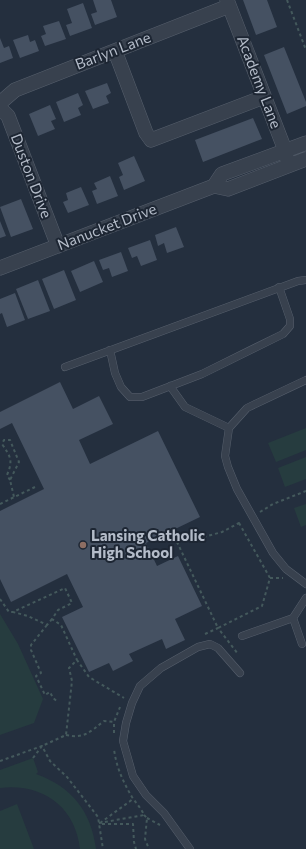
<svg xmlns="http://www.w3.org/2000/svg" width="306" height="849" viewBox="0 0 306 849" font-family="Commissioner,sans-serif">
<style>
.green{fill:#263c3f}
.building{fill:#455162}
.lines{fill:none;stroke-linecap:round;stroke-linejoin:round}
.service-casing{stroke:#565f6c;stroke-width:8}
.minor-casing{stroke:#565f6c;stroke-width:15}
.path{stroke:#44595c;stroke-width:2;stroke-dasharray:3 3;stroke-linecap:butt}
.service{stroke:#38414e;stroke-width:7}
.minor{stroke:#38414e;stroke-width:14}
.education-dot{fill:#8d6e63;stroke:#1d2633;stroke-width:1.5}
.labels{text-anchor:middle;stroke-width:4;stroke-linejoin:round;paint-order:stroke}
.street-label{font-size:15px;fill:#b4bcc9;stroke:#1d2633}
.poi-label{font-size:15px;font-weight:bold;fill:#b4bcc9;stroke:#1d2633;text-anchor:start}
</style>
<rect width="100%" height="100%" fill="#242f3e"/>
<path class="green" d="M306,428V450L276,462L268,443Z
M306,457V479L285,487L278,468Z
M306,504V525L301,527L294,508Z
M0,614L18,644L43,699L34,723L0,735Z
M33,758L38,772L36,774C72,787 91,811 96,849H80C75,806 42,783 0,788V770Z
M17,804L34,849H0V811Z"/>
<path class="building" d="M93,0H111L117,17L95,25L91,14L97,12Z
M243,0H267L277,27L256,35Z
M83,3L92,28L70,36L66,25L72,23L67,9Z
M59,21L66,39L45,46L41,36L46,34L43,26Z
M28,35L30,42L35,40L39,51L20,58L13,40Z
M0,38L4,48L9,46L13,58L0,63Z
M284,47L306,102V106L287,114L264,55Z
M107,83L111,93L106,96L109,103L93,109L85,91Z
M78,93L83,105L78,108L81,115L64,122L56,102Z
M50,105L56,119L51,121L55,129L38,136L29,114Z
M253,118L262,139L203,162L195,140Z
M134,156L145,181L124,190L119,177L123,175L118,163Z
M110,176L118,196L97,204L92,191L97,189L94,183Z
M81,187L89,205L68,213L63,202L68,200L66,193Z
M21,199L33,229L11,237L0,207Z
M0,221L6,236L0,238Z
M176,227L184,247L167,253L164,243L158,246L155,235Z
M150,240L157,260L141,266L137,256L132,258L128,248Z
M121,252L128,271L112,277L109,268L103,270L99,260Z
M94,261L103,282L80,292L71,271Z
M64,270L76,300L54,309L42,279Z
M38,280L50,311L28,319L16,289Z
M15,293L25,320L7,327L2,313L0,314V299Z
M60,382L73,409L99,396L113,424L79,440L90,464L158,431L200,517L146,543L157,566L178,556L202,606L175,619L185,640L166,649L162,639L129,654L133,661L113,671L109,663L89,672L62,617L83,607L67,574L11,602L0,579V511L44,489L12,423L0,429V412Z"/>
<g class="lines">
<g class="service-casing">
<path id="service" d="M110,350L115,373L121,387L130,397H142L202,374L283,334L290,326V319L279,287
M65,367L298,281L306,280
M306,380L247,408L229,428L225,456L228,467L237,489L273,553L286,569L306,584
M170,386L185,407L229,428
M293,618L302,644
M242,636L293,618L306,598
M190,849L164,813L146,795L133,776L123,741L126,723L132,703L140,686L161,668L198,647L210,644L218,648L240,673"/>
</g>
<g class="minor-casing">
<path id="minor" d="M227,0L285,150L287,159
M115,51L146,133L151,140L264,97
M0,103L15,90L229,6
M0,108L8,116L58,246
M306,143L222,174L214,186L228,189L306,159
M0,268L214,186"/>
</g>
<path class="path" d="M287,0L306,50
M10,480L7,475C13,461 11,457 2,444L4,440H10L19,462L10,480L14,497
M0,504L35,487
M260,512L273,504L306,491
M239,523L270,578L262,606L218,628L177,542L188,538H200L222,532Z
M270,578H283
M0,599L9,612H13
M52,619L47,625L28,616L13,612L65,588L72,603L58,610L52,619L61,625L77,660
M47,625L31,645V650L41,673L36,676L45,695L50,692L53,698L58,702
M205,634L218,628L238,654
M114,733V722
M66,735C84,739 90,732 104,721L114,722L120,707
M33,758L42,746L66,735L72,681L69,668L77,660L89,677L124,698
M0,761L42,746L50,761L67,777L98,817L103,849
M144,815L147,818L145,839L149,849
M147,818L160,825
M99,823L144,815C141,808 136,803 132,797C123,782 116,766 114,749
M100,823L133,799
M102,824H133L134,842L136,849"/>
<use href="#service" class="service"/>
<use href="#minor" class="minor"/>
</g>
<circle class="education-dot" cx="83" cy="545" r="4"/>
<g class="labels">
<g class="street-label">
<text transform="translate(113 51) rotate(-21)" y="5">Barlyn Lane</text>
<text transform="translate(259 82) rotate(69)" y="5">Academy Lane</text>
<text transform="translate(31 176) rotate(69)" y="5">Duston Drive</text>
<text transform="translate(107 227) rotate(-21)" y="5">Nanucket Drive</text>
</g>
<g class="poi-label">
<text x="91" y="541">Lansing Catholic<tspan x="91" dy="17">High School</tspan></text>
</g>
</g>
</svg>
